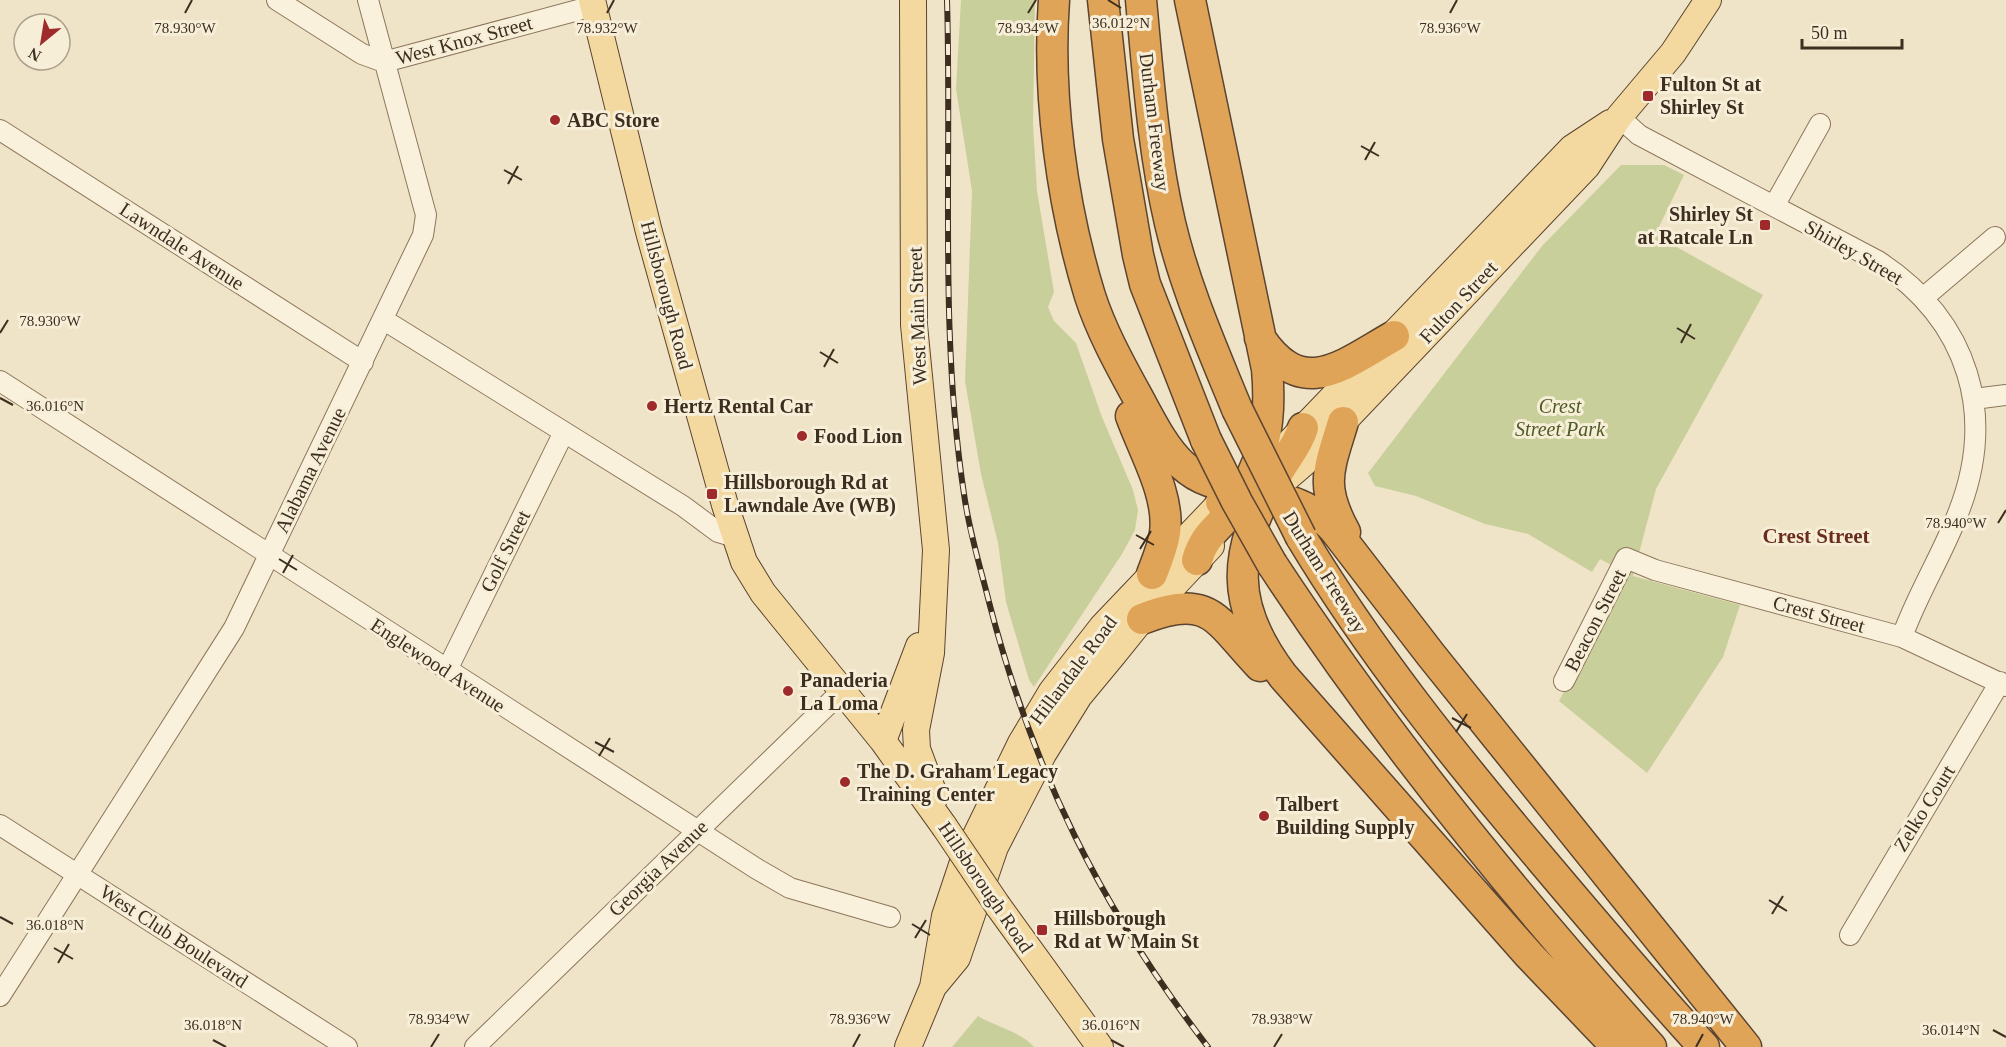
<svg xmlns="http://www.w3.org/2000/svg" width="2006" height="1047" viewBox="0 0 2006 1047" font-family="Georgia,serif">
<style>
.green{fill:#c9cf9b}
.lines{fill:none;stroke-linecap:round;stroke-linejoin:round}
.minor-casing{stroke:#8d765c;stroke-width:22}
.major-casing{stroke:#5b4430;stroke-width:28}
.highway-casing{stroke:#5b4430;stroke-width:33}
.minor{stroke:#faf1dc;stroke-width:20}
.major{stroke:#f3d9a0;stroke-width:26}
.highway{stroke:#e0a458;stroke-width:30}
.rail-casing{stroke:#3d2e20;stroke-width:6}
.rail{stroke:#f7eed8;stroke-width:4;stroke-dasharray:11;stroke-linecap:butt}
.major-bridge-casing{stroke:#5b4430;stroke-width:28;stroke-linecap:butt}
.highway-bridge-casing{stroke:#5b4430;stroke-width:33;stroke-linecap:butt}
.major-bridge{stroke:#f3d9a0;stroke-width:26}
.highway-bridge{stroke:#e0a458;stroke-width:30}
.ticks{fill:none;stroke:#3d2e20;stroke-width:2}
.poi-dot{fill:#9e2a2b;stroke:#f7eed8;stroke-width:2}
.labels{text-anchor:middle;stroke-width:6;stroke-linejoin:round;paint-order:stroke}
.street-label{font-size:20px;fill:#3d2e20;stroke:#f7eed8}
.poi-label{font-size:20px;font-weight:bold;fill:#3d2e20;stroke:#f7eed8;text-anchor:start}
.park-label{font-size:20px;font-style:italic;fill:#4d5a26;stroke:#f7eed8}
.neighbourhood-label{font-size:21px;font-weight:bold;fill:#6b2e1e;stroke:#f7eed8}
.ticks-label{font-size:15px;text-anchor:middle;fill:#3d2e20;stroke:#f7eed8;stroke-width:6;stroke-linejoin:round;paint-order:stroke}
</style>
<rect width="100%" height="100%" fill="#f0e4c8"/>
<path class="green" d="M961,0H1035L1033,124L1037,191L1054,292L1048,307L1054,321L1076,343L1102,417L1133,490L1138,510L1135,530L1122,554L1034,687L1029,680L1006,602L998,543L981,474L965,381L972,191L956,89Z
M1621,165H1664L1684,175L1655,235L1763,295L1656,489L1633,576L1740,605L1723,657L1647,773L1559,701L1626,573L1600,559L1592,572L1528,534L1485,524L1416,496L1375,486L1368,473L1542,246Z
M978,1016C996,1027 1020,1031 1034,1047H952Z"/>
<g class="lines">
<g class="minor-casing">
<path id="minor" d="M277,0L362,54L384,62L593,6
M1619,117L1639,135L1878,261C1969,321 1998,415 1957,516C1941,557 1917,595 1902,637
M0,130L363,362
M1774,206L1820,124
M1923,298L1995,237
M384,320L683,506L718,532L735,537
M0,381L757,869L790,888L890,917
M1974,399L2006,395
M447,670L564,432
M1564,681L1626,558L1655,570L1902,637L2006,686
M0,825L347,1047
M1850,935L2000,682
M0,996L234,628L423,235L426,215L423,204L368,0
M475,1047L843,690"/>
</g>
<g class="major-casing">
<path id="major" d="M592,0L649,232L725,505L744,562L763,593L883,741L944,826
M913,0L914,325L936,550L931,653L916,730L917,749L935,797
M1290,442L1572,148L1610,123
M1274,489L1303,464L1587,166L1619,117L1673,53L1708,0
M883,741L919,646
M998,906L1100,1047
M933,987L957,958L995,847L1043,754L1079,696L1113,655L1142,619L1211,546
M908,1047L933,987L945,916L963,862L1021,743L1052,691L1102,627L1224,499"/>
</g>
<g class="highway-casing">
<path id="highway" d="M1054,0C1047,95 1062,205 1090,296C1101,330 1119,363 1136,394C1165,447 1182,489 1250,487
M1103,0L1118,139L1138,255L1145,284L1206,440
M1141,0C1148,74 1153,150 1170,223C1185,287 1212,348 1237,409
M1190,0L1267,369C1272,424 1264,465 1231,511C1217,530 1204,535 1197,560
M1260,338C1303,402 1344,364 1394,336
M1131,416C1144,452 1170,495 1165,533C1163,547 1157,561 1152,574
M1343,422C1329,469 1319,485 1345,532
M1303,428C1297,447 1285,459 1276,476C1232,553 1229,605 1283,676L1529,955L1617,1047
M1221,502C1262,489 1304,498 1334,529L1431,655L1746,1047
M1301,537C1370,652 1454,756 1540,858C1594,922 1647,985 1704,1047
M1272,564C1384,735 1514,895 1651,1047
M1142,619C1211,592 1216,620 1260,666"/>
</g>
<use href="#minor" class="minor"/>
<use href="#major" class="major"/>
<use href="#highway" class="highway"/>
<g class="rail-casing">
<path id="rail" d="M947,0C952,164 939,331 964,494C969,531 980,566 989,602C1033,772 1101,908 1208,1047"/>
</g>
<use href="#rail" class="rail"/>
<g class="major-bridge-casing">
<path id="major-bridge" d="M944,826L998,906"/>
</g>
<g class="highway-bridge-casing">
<path id="highway-bridge" d="M1237,409L1301,537
M1206,440L1237,502L1272,564"/>
</g>
<use href="#major-bridge" class="major-bridge"/>
<use href="#highway-bridge" class="highway-bridge"/>
</g>
<path class="ticks" d="M1108,0L1121,8M185,13L192,0M607,13L614,0M1028,13L1036,0M1450,13L1457,0M1361,146L1379,156M1365,160L1375,142M504,170L522,180M508,184L518,166M1677,328L1695,339M0,333L8,320M1681,343L1691,324M820,352L838,363M824,367L834,349M0,398L13,405M1998,523L2006,510M1136,535L1154,545M1140,549L1151,531M279,559L297,570M283,573L293,555M1452,718L1471,728M1456,732L1467,714M595,742L614,752M599,756L610,738M1769,900L1787,911M1772,914L1783,896M0,917L13,924M912,924L930,935M915,938L926,920M54,948L73,959M58,963L69,944M1993,1030L2006,1037M213,1040L226,1047M1111,1040L1124,1047M431,1047L439,1034M853,1047L860,1034M1274,1047L1282,1034M1696,1047L1703,1034"/>
<g class="poi-dot">
<rect x="1642" y="90" width="12" height="12" rx="3"/>
<circle cx="555" cy="120" r="6"/>
<rect x="1759" y="219" width="12" height="12" rx="3"/>
<circle cx="652" cy="406" r="6"/>
<circle cx="802" cy="436" r="6"/>
<rect x="706" y="488" width="12" height="12" rx="3"/>
<circle cx="788" cy="691" r="6"/>
<circle cx="845" cy="782" r="6"/>
<circle cx="1264" cy="816" r="6"/>
<rect x="1036" y="924" width="12" height="12" rx="3"/>
</g>
<g class="labels">
<g class="street-label">
<text transform="translate(464 40) rotate(-15)" y="7">West Knox Street</text>
<text transform="translate(1155 122) rotate(83)" y="7">Durham Freeway</text>
<text transform="translate(182 246) rotate(33)" y="7">Lawndale Avenue</text>
<text transform="translate(1854 252) rotate(30)" y="7">Shirley Street</text>
<text transform="translate(667 295) rotate(75)" y="7">Hillsborough Road</text>
<text transform="translate(1458 302) rotate(-47)" y="7">Fulton Street</text>
<text transform="translate(917 316) rotate(-92)" y="7">West Main Street</text>
<text transform="translate(310 470) rotate(-64)" y="7">Alabama Avenue</text>
<text transform="translate(505 551) rotate(-64)" y="7">Golf Street</text>
<text transform="translate(1325 572) rotate(58)" y="7">Durham Freeway</text>
<text transform="translate(1819 614) rotate(15)" y="7">Crest Street</text>
<text transform="translate(1595 620) rotate(-63)" y="7">Beacon Street</text>
<text transform="translate(438 665) rotate(33)" y="7">Englewood Avenue</text>
<text transform="translate(1073 670) rotate(-53)" y="7">Hillandale Road</text>
<text transform="translate(1924 808) rotate(-58)" y="7">Zelko Court</text>
<text transform="translate(658 868) rotate(-44)" y="7">Georgia Avenue</text>
<text transform="translate(986 887) rotate(56)" y="7">Hillsborough Road</text>
<text transform="translate(174 936) rotate(33)" y="7">West Club Boulevard</text>
</g>
<g class="poi-label">
<text x="1660" y="91">Fulton St at<tspan x="1660" dy="23">Shirley St</tspan></text>
<text x="567" y="127">ABC Store</text>
<text x="1753" y="221" text-anchor="end">Shirley St<tspan x="1753" dy="23">at Ratcale Ln</tspan></text>
<text x="664" y="413">Hertz Rental Car</text>
<text x="814" y="443">Food Lion</text>
<text x="724" y="489">Hillsborough Rd at<tspan x="724" dy="23">Lawndale Ave (WB)</tspan></text>
<text x="800" y="687">Panaderia<tspan x="800" dy="23">La Loma</tspan></text>
<text x="857" y="778">The D. Graham Legacy<tspan x="857" dy="23">Training Center</tspan></text>
<text x="1276" y="811">Talbert<tspan x="1276" dy="23">Building Supply</tspan></text>
<text x="1054" y="925">Hillsborough<tspan x="1054" dy="23">Rd at W Main St</tspan></text>
</g>
<g class="park-label">
<text x="1560" y="413">Crest<tspan x="1560" dy="23">Street Park</tspan></text>
</g>
<g class="neighbourhood-label">
<text x="1816" y="543">Crest Street</text>
</g>
</g>
<g class="ticks-label">
<text x="1121" y="28">36.012°N</text>
<text x="185" y="33">78.930°W</text>
<text x="607" y="33">78.932°W</text>
<text x="1028" y="33">78.934°W</text>
<text x="1450" y="33">78.936°W</text>
<text x="50" y="326">78.930°W</text>
<text x="55" y="411">36.016°N</text>
<text x="1956" y="528">78.940°W</text>
<text x="55" y="930">36.018°N</text>
<text x="439" y="1024">78.934°W</text>
<text x="860" y="1024">78.936°W</text>
<text x="1282" y="1024">78.938°W</text>
<text x="1703" y="1024">78.940°W</text>
<text x="213" y="1030">36.018°N</text>
<text x="1111" y="1030">36.016°N</text>
<text x="1951" y="1035">36.014°N</text>
</g>
<g transform="translate(42 42) rotate(210)"><circle r="28" fill="#f7eed8" stroke="#ada18e" stroke-width="1.5"/>
<path d="M0-4.5L10 22L0 15L-10 22Z" fill="#9e2a2b"/>
<text y="-9" font-size="16" font-weight="bold" text-anchor="middle" fill="#3d2e20">N</text>
</g>
<path d="M1802 39v9h100v-9" fill="none" stroke="#3d2e20" stroke-width="3"/>
<text x="1811" y="39" font-size="18" fill="#3d2e20" stroke="#f7eed8" stroke-width="4.5" paint-order="stroke">50 m</text>
</svg>
